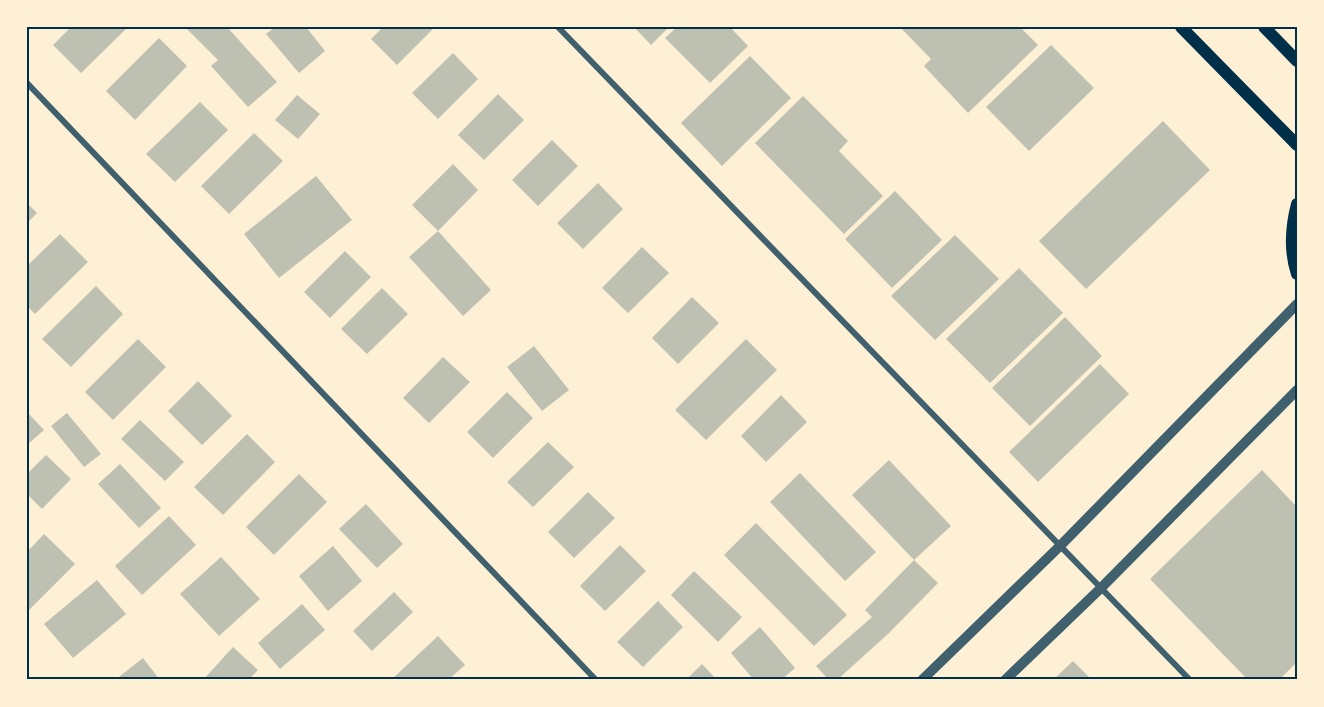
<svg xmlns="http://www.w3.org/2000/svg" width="1324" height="707" viewBox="0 0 1324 707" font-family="'Playfair Display',serif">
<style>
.building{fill:#bec0b2}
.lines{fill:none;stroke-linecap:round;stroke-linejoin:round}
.minor{stroke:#3f606c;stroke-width:6}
.tertiary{stroke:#3f606c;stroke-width:10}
.secondary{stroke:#003049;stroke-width:12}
.neatline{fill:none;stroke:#003049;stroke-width:2}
</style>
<rect width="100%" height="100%" fill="#fdf0d5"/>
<path class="building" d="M71,27H128L81,73L53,45Z
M185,27H227L277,82L248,107L211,66L218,60Z
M275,27H306L325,51L299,73L266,34Z
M383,27H435L397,65L371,39Z
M634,27H669L651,45Z
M677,27H730L748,46L710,83L665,38Z
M900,27H1020L1038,45L968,113L924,66L931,59Z
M159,38L187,66L135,120L106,91Z
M1051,45L1094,88L1029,151L986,107Z
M453,53L478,79L438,119L412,93Z
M750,56L791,98L722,166L681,123Z
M498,94L524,120L484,160L458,135Z
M297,95L320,114L298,139L275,120Z
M803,96L848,141L839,151L883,196L844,234L755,143Z
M200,102L228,130L175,182L146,154Z
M1163,121L1210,170L1086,289L1039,241Z
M254,133L283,161L229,214L201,186Z
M552,140L578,166L538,206L512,180Z
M453,164L478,190L438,231L491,290L463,316L409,257L438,231L412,205Z
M316,176L352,220L279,278L244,234Z
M598,183L623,209L583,249L557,223Z
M895,191L942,240L892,288L845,239Z
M27,203L37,213L27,223Z
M60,234L88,262L35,314L27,306V266Z
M955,235L999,279L935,340L891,296Z
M642,247L669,273L628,313L602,288Z
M345,251L371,277L330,318L304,292Z
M1019,268L1063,313L990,383L946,339Z
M96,286L123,314L71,367L42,339Z
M382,288L408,314L367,354L341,329Z
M692,297L719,323L678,364L652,338Z
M1065,317L1102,356L1030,426L992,388Z
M138,339L166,367L113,420L85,392Z
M746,339L777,370L706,440L675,410Z
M534,346L569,390L542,411L507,367Z
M443,357L470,382L429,423L403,398Z
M1100,364L1129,394L1038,482L1009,452Z
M198,381L232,416L202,445L168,411Z
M507,392L533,418L493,458L467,432Z
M781,395L807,422L766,462L741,436Z
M27,412L44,430L27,445Z
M67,413L101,454L84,467L51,426Z
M140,420L184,462L165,481L121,439Z
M247,434L275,462L223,515L194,487Z
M548,442L574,467L533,507L507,482Z
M46,455L71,479L42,509L27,494V474Z
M889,460L951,526L914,560L852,495Z
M120,464L161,508L139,528L98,484Z
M1262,470L1297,507V662L1279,680H1248L1150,579Z
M800,473L876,552L845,581L770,502Z
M299,474L327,502L274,555L246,527Z
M588,492L615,518L574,558L548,532Z
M366,504L403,544L377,568L339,529Z
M169,516L196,545L142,595L115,566Z
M756,523L847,615L814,646L724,555Z
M44,534L75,564L27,612V552Z
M620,545L646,571L605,611L580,586Z
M333,546L362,581L328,611L299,576Z
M221,557L260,599L219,636L180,594Z
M914,560L938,583L889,633L837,680H829L816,666L872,617L865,610Z
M694,571L742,617L718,642L671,595Z
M97,580L126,614L73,658L44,624Z
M394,592L413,612L372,651L353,631Z
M658,601L683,627L643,667L617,642Z
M302,604L325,630L280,669L258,643Z
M760,627L795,668L781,680H754L731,653Z
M438,636L465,665L448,680H391Z
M233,647L258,670L248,680H203Z
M143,658L160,680H115Z
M1073,661L1092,680H1053Z
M702,664L717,680H686Z"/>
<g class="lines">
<path class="minor" d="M558,27L1190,680
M27,83L596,680"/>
<path class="tertiary" d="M922,680L1061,545L1297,304
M1005,680L1101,588L1297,390"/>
<path class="secondary" d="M1181,27L1297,145
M1264,27L1297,61
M1297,204C1291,227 1289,250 1297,274"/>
</g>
<rect width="1324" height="707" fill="none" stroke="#fdf0d5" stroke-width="57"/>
<rect x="28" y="28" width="1268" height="650" class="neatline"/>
</svg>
